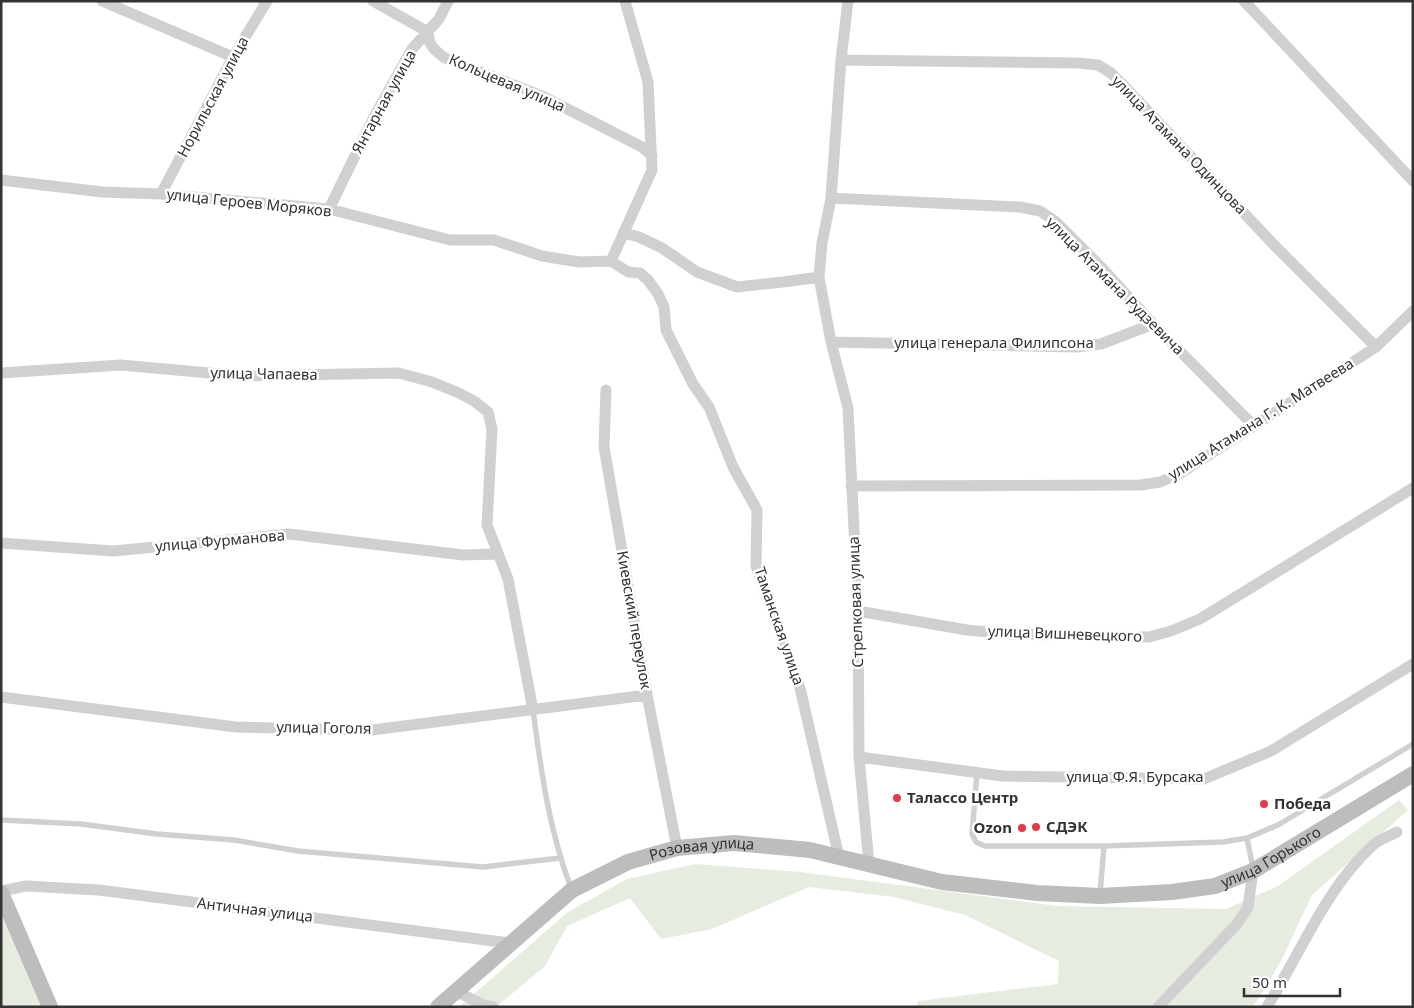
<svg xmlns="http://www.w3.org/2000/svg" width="1414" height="1008" viewBox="0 0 1414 1008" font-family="'Noto Sans',sans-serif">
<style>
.green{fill:#e6ecdf}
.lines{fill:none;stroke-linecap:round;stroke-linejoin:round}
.lane{stroke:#d0d0d0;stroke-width:5.5}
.street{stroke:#d0d0d0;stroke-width:11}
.secondary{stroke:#bdbdbd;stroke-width:16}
.poi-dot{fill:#e63946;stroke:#fff;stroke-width:2}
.labels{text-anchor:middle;stroke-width:5;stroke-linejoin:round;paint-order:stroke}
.street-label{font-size:15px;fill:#333;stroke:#fff}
.poi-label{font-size:15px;font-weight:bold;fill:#333;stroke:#fff;text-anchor:start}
</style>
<rect width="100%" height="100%" fill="#fff"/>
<path class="green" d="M1399,800L1408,810L1312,895L1280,963L1253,1007H917L918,1001L1058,984L1059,961L965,915L894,897L809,887L712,929L661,939L630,898L567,926L545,966L496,1007H459L568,912L627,879L695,864L800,872L1057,906L1226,909L1278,886Z
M1,914L41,1007H1Z"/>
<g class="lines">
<path class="lane" d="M533,710C541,771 549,830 571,888
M977,773L972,834L976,842L985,846H1104L1223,842L1247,838L1278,825L1413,744
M1,820L81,824L157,834L234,840L298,851L483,867L560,858
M1247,838L1253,868
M1100,894L1104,846"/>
<path class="street" d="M102,1L233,57
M373,1L428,32C429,46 434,50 445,58L542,96L642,147L652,156
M848,1L841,60L831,198L822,243L819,277L831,342L848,408L858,611L859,757L869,864
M1244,1L1413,181
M841,60L1078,63L1098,65L1111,73L1129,91L1275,246L1376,347
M1,180L102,192L161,194L329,209L450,240H494L542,256L579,262L611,261
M161,194L233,57L267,1
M831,198L1020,207L1040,211L1055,221L1102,268L1153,324L1253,425
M329,209L373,119L412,49L439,19L448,1
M623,233L639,237L662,248L697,272L737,287L783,282L819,277
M611,261L628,272L640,273L648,280L658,294L664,307L666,330L693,384L709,407L733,467L757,510L756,566L800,688L839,857
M611,261L652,170L648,82L625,1
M831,342L1077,347L1101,344L1153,324
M1,373L121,365L242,376L399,373L432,382L459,393L474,401L488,412L492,429L487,525L508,579L533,710
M606,390L604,447L647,695L677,848
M851,486L1141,485L1160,482L1181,473L1376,347L1413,311
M1,543L113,551L289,534L463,555L497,554
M858,611L967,630L1010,634L1149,637L1171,631L1200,619L1413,488
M1,697L236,727L372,730L647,695
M859,757L1003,776L1204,779L1271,751L1413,664
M1,891L26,886L99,890L509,943
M456,991L483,1005L493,1007
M1158,1007L1237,924L1248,907L1253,871
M1267,1007C1300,954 1325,890 1371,847C1377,840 1389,836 1397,832"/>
<g class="secondary">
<path d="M1,893L50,1007"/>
<path id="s1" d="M438,1007L572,890L628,862L677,848L734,843L810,850L942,882L1037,893L1100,896L1172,892L1215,886L1253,871L1413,774"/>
</g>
</g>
<g class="poi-dot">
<circle cx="897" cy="798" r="5"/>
<circle cx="1264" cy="804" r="5"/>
<circle cx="1036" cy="827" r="5"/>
<circle cx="1022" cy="828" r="5"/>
</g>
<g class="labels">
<g class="street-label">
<text transform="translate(507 83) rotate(23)" y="5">Кольцевая улица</text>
<text transform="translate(213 97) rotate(-62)" y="5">Норильская улица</text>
<text transform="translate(384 102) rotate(-61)" y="5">Янтарная улица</text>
<text transform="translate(1179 145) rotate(46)" y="5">улица Атамана Одинцова</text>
<text transform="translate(249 203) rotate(6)" y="5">улица Героев Моряков</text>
<text transform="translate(1115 286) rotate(45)" y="5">улица Атамана Рудзевича</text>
<text x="994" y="348">улица генерала Филипсона</text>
<text transform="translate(264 374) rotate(1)" y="5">улица Чапаева</text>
<text transform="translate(1261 419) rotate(-32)" y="5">улица Атамана Г. К. Матвеева</text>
<text transform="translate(220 541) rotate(-5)" y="5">улица Фурманова</text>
<text transform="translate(856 602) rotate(-92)" y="5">Стрелковая улица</text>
<text transform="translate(634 620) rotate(80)" y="5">Киевский переулок</text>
<text transform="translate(779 626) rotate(71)" y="5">Таманская улица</text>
<text transform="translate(1065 634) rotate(2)" y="5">улица Вишневецкого</text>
<text transform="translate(324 728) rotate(1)" y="5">улица Гоголя</text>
<text x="1135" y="782">улица Ф.Я. Бурсака</text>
<text dy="5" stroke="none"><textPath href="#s1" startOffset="316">Розовая улица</textPath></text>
<text dy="5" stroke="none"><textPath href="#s1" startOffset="898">улица Горького</textPath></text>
<text transform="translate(255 910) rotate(7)" y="5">Античная улица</text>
</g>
<g class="poi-label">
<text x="907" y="803">Талассо Центр</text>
<text x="1274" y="809">Победа</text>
<text x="1046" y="832">СДЭК</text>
<text x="1012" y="833" text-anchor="end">Ozon</text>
</g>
</g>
<rect width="1414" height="1008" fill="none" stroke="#333333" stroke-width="5"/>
<path d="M1244 988v8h96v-8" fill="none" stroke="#333333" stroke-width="2.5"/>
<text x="1252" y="988" font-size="15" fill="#333333" stroke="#ffffff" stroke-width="4" paint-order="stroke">50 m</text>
</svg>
